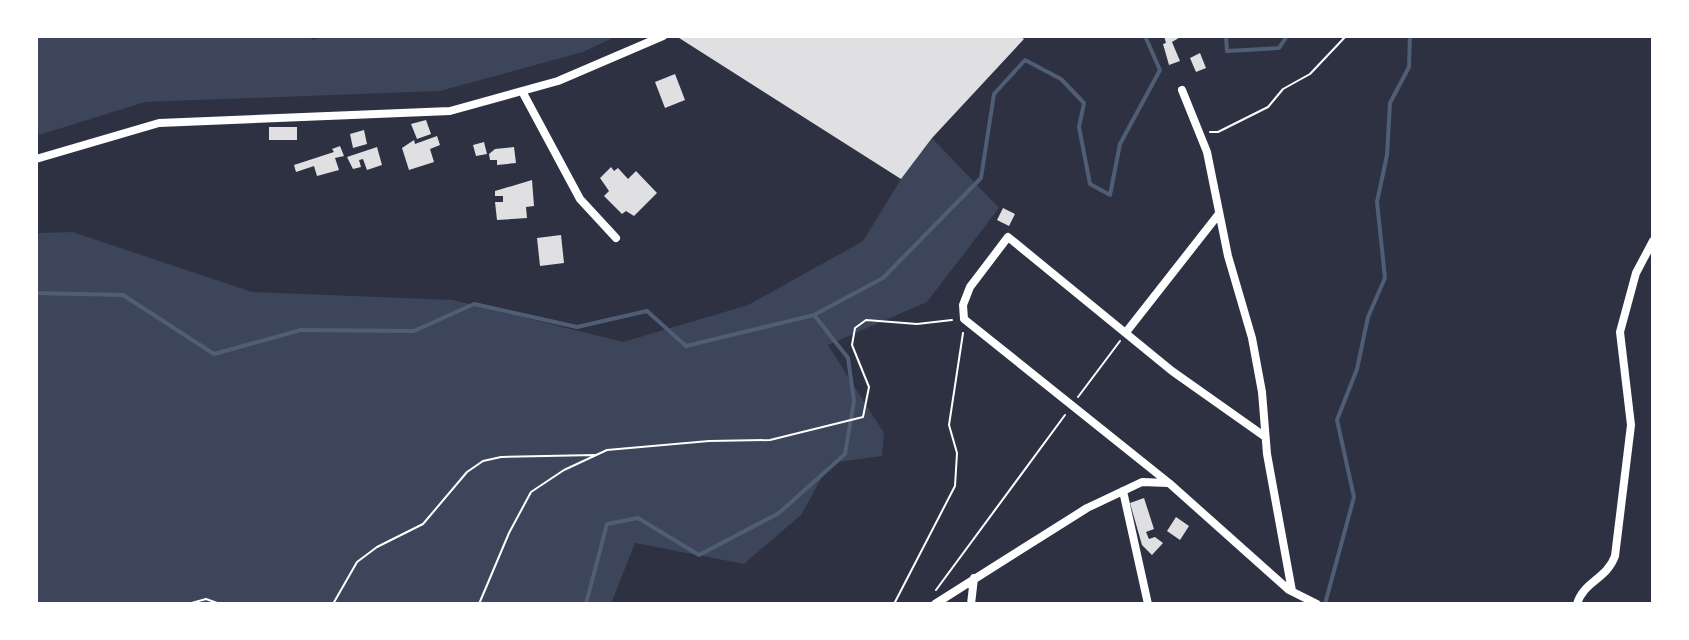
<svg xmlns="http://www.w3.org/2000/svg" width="1689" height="640" viewBox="0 0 1689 640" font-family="'Work Sans',sans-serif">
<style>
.green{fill:#3c4559}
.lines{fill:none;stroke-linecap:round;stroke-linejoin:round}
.stream{stroke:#4f5d75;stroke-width:4}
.building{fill:#e0e0e3}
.path{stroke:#fff;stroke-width:2}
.minor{stroke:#fff;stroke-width:8}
</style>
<rect width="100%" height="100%" fill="#2d3142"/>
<path class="green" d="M36,36H310L312,40L324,36H617L583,52L440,91L145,102L36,136Z
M932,138L999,208L927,302L828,345L884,433L882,456L830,463L801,515L744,564L635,543L611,604H36V233L73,232L252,292L453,300L623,342L748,305L863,241L901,179Z"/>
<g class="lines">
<path class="stream" d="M1226,36L1227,51L1279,48L1287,36
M36,293L123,295L214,354L301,330L414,331L474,304L577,327L647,311L686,346L814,315
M586,604L607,524L638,518L699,555L779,513L845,454L854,401L848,358L814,315L883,278L981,178L994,94L1025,60L1061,79L1084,103L1079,127L1090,184L1110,195L1120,144L1160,70L1145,36
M1325,604L1354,497L1337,420L1357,369L1368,317L1385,278L1377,202L1387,155L1390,103L1409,67L1410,36"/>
</g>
<path class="building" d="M676,36H1019L1024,39L932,138L901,179Z
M1164,36H1182L1172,42L1180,61L1169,65L1163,44L1166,43Z
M1200,53L1206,68L1196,72L1190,58Z
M675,74L685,100L665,108L655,82Z
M426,120L431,134L417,139L411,124Z
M269,127H297V140H269Z
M364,130L367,144L353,148L350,134Z
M437,136L440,145L430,149L434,162L409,170L402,148L414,140L415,144Z
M484,142L487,154L476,156L473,145Z
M340,146L344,156L335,158L339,170L317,176L314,166L296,172L294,165L334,152L332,149Z
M377,147L382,165L367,170L363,159L359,160L361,167L353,169L347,157Z
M514,147L516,163L497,165V160H490L489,154L495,149Z
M611,167L614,171L618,168L628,179L636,171L657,193L634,216L626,211L622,214L604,196L609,191L600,178Z
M532,180L534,206L526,207L527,218L497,220L495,202H503V196H495V191Z
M1003,208L1015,214L1009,226L997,220Z
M561,235L564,263L540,266L537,238Z
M1144,498L1154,529L1146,532L1149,539L1155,537L1163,543L1152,555L1142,545L1130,503Z
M1176,517L1189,526L1180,540L1167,531Z"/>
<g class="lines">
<path class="path" d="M1210,132H1218L1268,107L1283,89L1310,74L1346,36
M1078,397L1120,341
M936,590L1065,415
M188,604L206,599L220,604
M333,604L357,562L377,547L423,524L467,472L483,461L501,457L595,455
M479,604L509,533L531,492L564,470L607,450L709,441L770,440L863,417L869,387L852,345L855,328L866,320L917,324L952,320
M894,604L955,486L957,453L949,425L963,333"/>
<path class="minor" d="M1182,90L1207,152L1228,256L1252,338L1262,392L1267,454L1292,591
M523,93L580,199L616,238
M36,159L159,123L450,111L558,81L663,36
M1127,331L1218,215
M1264,436L1172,371L1008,237L970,287L963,305L964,319L1169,483L1289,590L1317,604
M1123,491L1148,604
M935,604L1087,508L1142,482L1168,483
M971,604L974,578
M1577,604C1583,582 1607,579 1615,556L1631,425L1620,332L1636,273L1653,241"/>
</g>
<rect width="1689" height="640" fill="none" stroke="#ffffff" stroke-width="76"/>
</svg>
